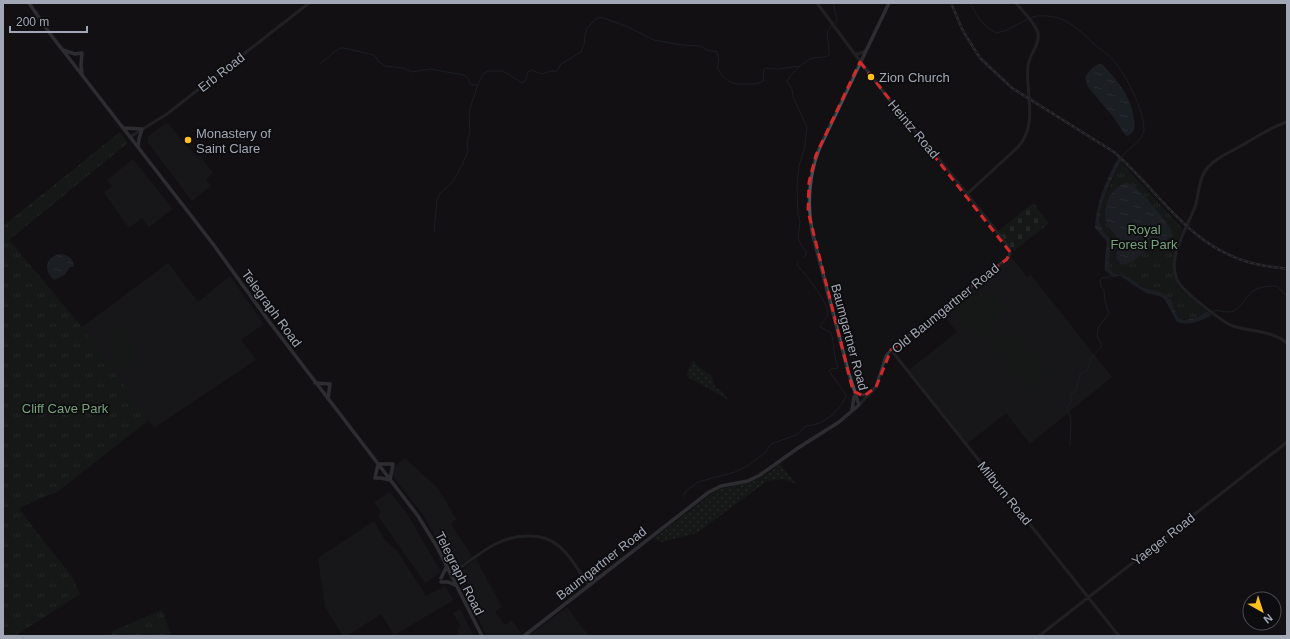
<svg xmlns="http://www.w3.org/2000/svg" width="1290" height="639" viewBox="0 0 1290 639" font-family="Arial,sans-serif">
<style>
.built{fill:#1e1d20}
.grass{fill:url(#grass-dots)}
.cemetery{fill:url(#cemetery-stones)}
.park{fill:url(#park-tufts)}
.garden{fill:#1b231d;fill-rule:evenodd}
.water{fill:url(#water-ripples)}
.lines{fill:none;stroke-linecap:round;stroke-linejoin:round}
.stream{stroke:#272f38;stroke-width:1}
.minor{stroke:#323338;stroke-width:3}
.major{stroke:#4e5058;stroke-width:3.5}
.rail-casing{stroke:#474950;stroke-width:2.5}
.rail{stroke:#0d0c0e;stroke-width:1;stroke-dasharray:3;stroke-linecap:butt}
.marked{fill:none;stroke:#d62828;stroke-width:3;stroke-dasharray:8 5;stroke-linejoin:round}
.poi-dot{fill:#ffbf1e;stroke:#0d0c0e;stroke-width:1.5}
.labels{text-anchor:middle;stroke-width:3.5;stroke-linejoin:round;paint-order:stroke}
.street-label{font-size:13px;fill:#a2a7b5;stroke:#0d0c0e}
.poi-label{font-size:13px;fill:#a2a7b5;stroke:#0d0c0e;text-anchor:start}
.park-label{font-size:13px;fill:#77a27c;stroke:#0d0c0e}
</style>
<defs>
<pattern id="grass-dots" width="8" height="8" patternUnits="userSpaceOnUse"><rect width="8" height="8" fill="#1b231d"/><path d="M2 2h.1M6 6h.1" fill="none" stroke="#39403c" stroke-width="1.8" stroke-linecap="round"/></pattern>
<pattern id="cemetery-stones" width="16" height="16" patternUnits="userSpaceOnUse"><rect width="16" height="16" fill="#1b231d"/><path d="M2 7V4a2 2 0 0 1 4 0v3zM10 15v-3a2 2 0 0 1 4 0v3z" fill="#39403c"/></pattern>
<pattern id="park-tufts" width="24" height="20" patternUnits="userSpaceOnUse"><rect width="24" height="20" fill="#1b231d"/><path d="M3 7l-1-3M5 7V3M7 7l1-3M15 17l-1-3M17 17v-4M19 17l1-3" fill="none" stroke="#39403c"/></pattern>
<pattern id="water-ripples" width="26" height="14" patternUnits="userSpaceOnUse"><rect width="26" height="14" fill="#272f38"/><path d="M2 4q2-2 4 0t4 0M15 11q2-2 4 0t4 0" fill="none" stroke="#434a53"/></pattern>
</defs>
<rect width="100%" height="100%" fill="#121113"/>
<path class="built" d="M166,123L169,124L185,145L197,156H200L213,173L206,179L211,186L192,201L148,143V136Z
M133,159L173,209L149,227L142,218L129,228L104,193L112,186L107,180Z
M1011,257L1027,277L1031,275L1112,377L1030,444L1006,413L967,444L909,370L957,332L941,312Z
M168,263L198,302L230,276L264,324L241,340L256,360L154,428L82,327Z
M405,458L438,488L456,519L451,524L472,556L457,569L453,568L424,516L392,475V469Z
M390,492L409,517L441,572L425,583L379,517L380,511L374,502Z
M374,521L384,539L398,552L426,596L445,586L454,600L394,635L381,614L347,636H343L325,607L318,558Z
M476,559L502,607L495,612L505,625L512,620L522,634L519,636H487L457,577L459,572Z
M567,607L589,636H528Z
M460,609L474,636H459L457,631L460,625L453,613Z"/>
<path class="grass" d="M693,360L701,369L711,375L715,387L721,391L729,400L686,376Z
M780,464L796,484L784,479L767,481L697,533L662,542L653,539L714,492C725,486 736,486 748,483C760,480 771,472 780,464Z"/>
<path class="cemetery" d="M1033,203L1049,223L1014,251L998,231Z"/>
<path class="park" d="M120,132L128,143L9,240L82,327L149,420L57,492L41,498L19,508L38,534L72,576L80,594L15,636H3V226Z
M1121,162L1182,228L1175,250L1173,270L1178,287L1206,311C1202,317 1186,322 1179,318C1174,314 1172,305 1170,300L1142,287L1129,277L1113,273L1110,269L1108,265L1110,249L1112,247C1109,236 1101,229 1097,219L1101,204Z
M162,610L171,636H113L111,634L113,631Z"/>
<path class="garden" d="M982,293C993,293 1001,299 1006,309L985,336C975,342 958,318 953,311L971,297Z
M127,328L140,362L119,370L106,336Z
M1011,331C1014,332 1017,333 1020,335C1025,340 1047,367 1049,373C1053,388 1036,396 1025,390L989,346C997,340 1000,331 1011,331ZM1016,337L1020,340L1045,373C1046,379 1045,384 1040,387C1037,390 1032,390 1028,388C1022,385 1002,358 998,351Z
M1016,340L1043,373L1028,385L1001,352Z"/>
<path class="water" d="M1099,64H1102C1117,80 1133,98 1134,121C1135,128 1135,133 1127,136L1125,135L1114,118L1088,87L1085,78C1088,72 1093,66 1099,64Z
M1119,157L1122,159C1116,170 1096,210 1099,221C1101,230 1107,235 1112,242L1108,265L1110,269L1113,273L1129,277L1142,287L1162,293L1171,300L1176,314L1179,318L1184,320L1198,317L1205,313L1206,311L1212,315C1201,321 1189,326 1177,322L1165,300L1162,297L1147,293L1120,276L1113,277C1111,275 1107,272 1105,270C1104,267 1106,247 1107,242L1095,228C1096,204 1107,177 1119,157Z
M1127,183C1140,187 1160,215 1169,226L1172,233C1169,243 1159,241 1152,246C1142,252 1133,267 1120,264C1113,256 1120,248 1118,240C1116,234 1109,230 1107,224C1101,209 1110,186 1127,183Z
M60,254C68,255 74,258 74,267H70L65,275L54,280C43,271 45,257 60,254Z"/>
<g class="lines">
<path class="stream" d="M970,3C978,17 982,26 997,33L1007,30L1028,19
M1031,18C1037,15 1041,16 1048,16C1069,18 1080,31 1094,44C1100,49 1108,54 1113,60C1126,74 1144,110 1144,130C1143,142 1127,148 1121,158
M320,64L333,53L340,48H344L374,55L377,58L378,61L385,66L404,68L411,72L430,69L464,75L467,77L471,85H477
M434,232L437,200L440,193L450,185L455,178L463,163L468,151L467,142L470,132L469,112L478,84L484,73L489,71H503L522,83L525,81L528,72L531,70L542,74L551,71H557L561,64L581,52L584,45L585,35L587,28L596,19L601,17L628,27L654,40L682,45L700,46L707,50L717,52L719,61L717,67C725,82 732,85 748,84C754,84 758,84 763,81L764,69L767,68L778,69L799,66
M803,258L806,255V252L798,239L800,222L798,214L797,184L799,166L805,146L807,127L793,97L792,89L787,81C792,73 804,61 813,58C819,57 824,58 829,55C830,48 826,36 828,31C830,27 834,24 837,20L833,3
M1131,283L1147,293
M1213,311C1219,309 1227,314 1234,311C1240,307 1243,303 1247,297C1254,287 1265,286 1277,286L1287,296
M1070,445L1071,419L1067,409L1072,400L1070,394L1076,391L1080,374L1087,371L1091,358L1102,346L1097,336L1098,328L1109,313L1105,302L1104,290L1101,287L1100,281L1102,278L1108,277L1112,275
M683,497L686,491L698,482L735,472L747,466L765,453L771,444L796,435L806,426C823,425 838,413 846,397L844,392L829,371L831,369L838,368C833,355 835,345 831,333L820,327C822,323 826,319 828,314C830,305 804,272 797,265L798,262"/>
<path class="minor" d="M817,3L854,53L893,104L928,145L1009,247C1011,252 1011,255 1007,259L891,350L886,356L876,387L859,405
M854,53L859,54L865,51
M1287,122C1270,127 1254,139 1239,147C1228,153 1216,158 1208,167C1199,177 1199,192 1196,204C1188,228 1161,264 1182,287C1190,296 1222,322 1233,326C1251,332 1271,330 1287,343
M130,137L167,114L309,3
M967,194L1018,147C1039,124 1025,92 1028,66C1029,55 1040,45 1038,33C1035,22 1023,12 1016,3
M891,350L1119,636
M856,393L860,395H869
M451,574C477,557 498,534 532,536C542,536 552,540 560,547C572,557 580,573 589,586
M582,576L592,578L600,577
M1039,636L1287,442"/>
<path class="major" d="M29,3L51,35L213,244L268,320L418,516L437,547L482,636
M63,50L75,54L82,53L81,65L82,74
M123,128L142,129L139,139L138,147
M315,383L330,384L328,399
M852,410L854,397
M378,464H393L390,480
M378,464L375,478H381L390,480
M441,578L447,566
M441,582H448L457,586
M524,636L709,492L721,486L748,481L760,475L798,448L839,422L859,405L848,371L812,232C807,203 808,177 819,149L889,3"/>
<g class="rail-casing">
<path id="rail" d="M951,3L963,31L980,58L1012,88L1114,152C1158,190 1188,245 1248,262C1260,266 1274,267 1287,269"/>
</g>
<use href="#rail" class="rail"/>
</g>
<path d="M0 0H1290V639H0ZM860,62L1010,252L1007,259L891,350L876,387L864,396L853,391L808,211L809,182L816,155Z" fill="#121113" fill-opacity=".55" fill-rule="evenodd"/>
<path class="marked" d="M860,62L1010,252L1007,259L891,350L876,387L864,396L853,391L808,211L809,182L816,155Z"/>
<g class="poi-dot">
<circle cx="871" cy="77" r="4"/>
<circle cx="188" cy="140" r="4"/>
</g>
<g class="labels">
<g class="street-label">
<text transform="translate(221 72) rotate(-38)" y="5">Erb Road</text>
<text transform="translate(914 129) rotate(50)" y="5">Heintz Road</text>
<text transform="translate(272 308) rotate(54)" y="5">Telegraph Road</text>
<text transform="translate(945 308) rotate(-39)" y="5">Old Baumgartner Road</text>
<text transform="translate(850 337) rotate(75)" y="5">Baumgartner Road</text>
<text transform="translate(1005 493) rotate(51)" y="5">Milburn Road</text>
<text transform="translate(1163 539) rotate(-38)" y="5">Yaeger Road</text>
<text transform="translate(601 563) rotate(-38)" y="5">Baumgartner Road</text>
<text transform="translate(460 573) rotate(63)" y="5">Telegraph Road</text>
</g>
<g class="poi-label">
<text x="879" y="82">Zion Church</text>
<text x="196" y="138">Monastery of<tspan x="196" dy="15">Saint Clare</tspan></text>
</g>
<g class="park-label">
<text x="1144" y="234">Royal<tspan x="1144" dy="15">Forest Park</tspan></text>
<text x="65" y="413">Cliff Cave Park</text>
</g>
</g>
<rect width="1290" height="639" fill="none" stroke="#a2a7b5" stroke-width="8"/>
<g transform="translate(1262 611) rotate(141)"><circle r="19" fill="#0d0c0e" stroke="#494a51"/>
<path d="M0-3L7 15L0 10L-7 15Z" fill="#ffbf1e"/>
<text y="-6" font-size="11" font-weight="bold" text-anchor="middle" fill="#a2a7b5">N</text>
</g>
<path d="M10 26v6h77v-6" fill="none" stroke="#a2a7b5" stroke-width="2"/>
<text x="16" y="26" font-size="12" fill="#a2a7b5" stroke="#0d0c0e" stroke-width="3" paint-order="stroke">200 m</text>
</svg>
